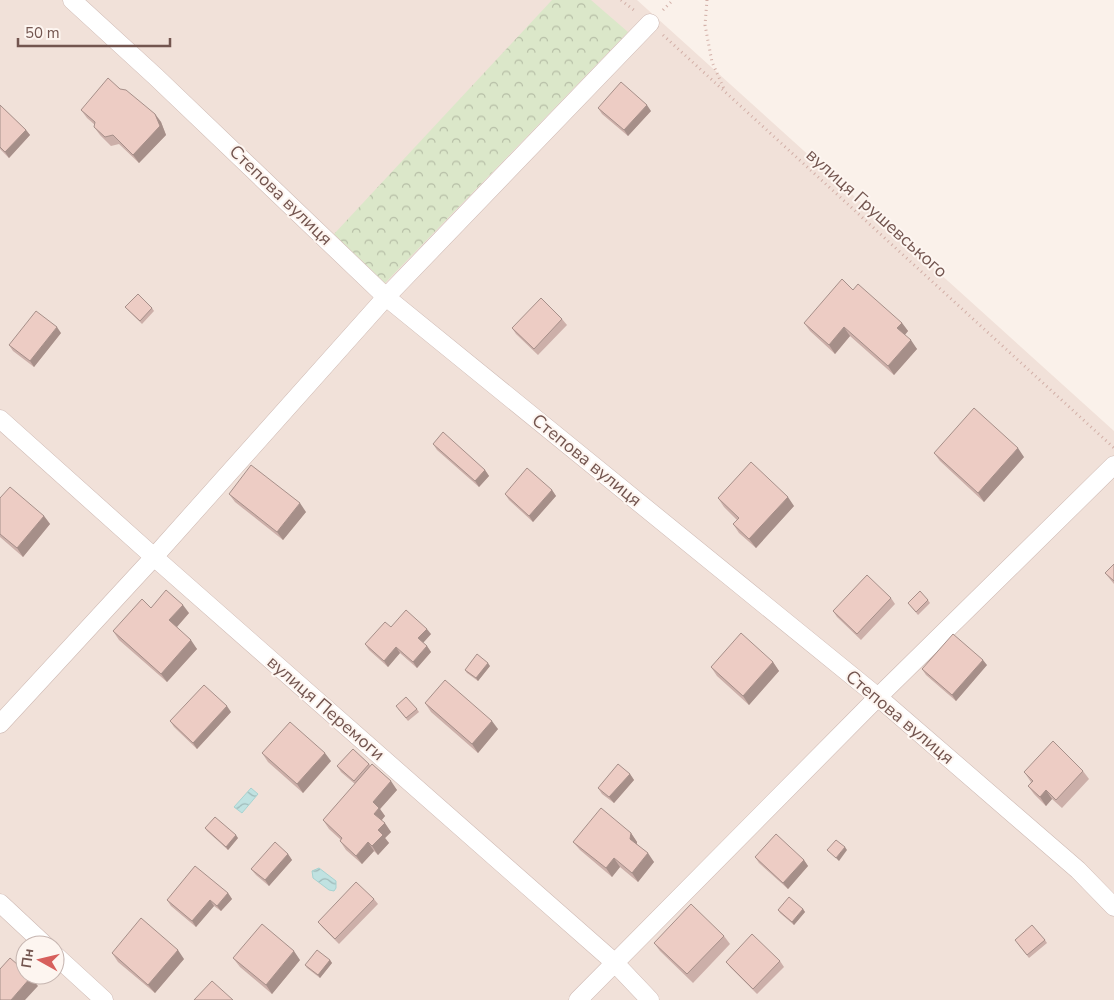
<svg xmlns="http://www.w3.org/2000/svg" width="1114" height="1000" viewBox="0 0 1114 1000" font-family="'Nunito Sans',sans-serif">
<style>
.residential{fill:#f1e1d9;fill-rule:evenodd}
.forest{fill:url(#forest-crowns)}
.water{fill:url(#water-waves);stroke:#a7d3d1}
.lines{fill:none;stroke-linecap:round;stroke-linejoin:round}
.street-casing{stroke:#ceb9b3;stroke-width:19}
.path{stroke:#d2afa7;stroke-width:3;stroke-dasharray:1 4;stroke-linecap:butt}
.street{stroke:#fff;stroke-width:18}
.wall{fill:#ccafa9}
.shaded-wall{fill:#a68f89}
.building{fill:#edccc4;stroke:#a68f89}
.labels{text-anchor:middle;stroke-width:4;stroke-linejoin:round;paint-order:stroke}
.street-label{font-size:18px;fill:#73554f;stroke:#fdf5f0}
</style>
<defs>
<pattern id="forest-crowns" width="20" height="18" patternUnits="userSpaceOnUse" patternTransform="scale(1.25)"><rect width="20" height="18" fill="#dbe7c9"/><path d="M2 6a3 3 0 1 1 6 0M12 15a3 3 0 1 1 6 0" fill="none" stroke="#b6bea6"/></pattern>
<pattern id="water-waves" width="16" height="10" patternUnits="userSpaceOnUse" patternTransform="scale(1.25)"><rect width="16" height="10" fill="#c0e2e1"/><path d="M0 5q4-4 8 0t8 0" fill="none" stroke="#a0bab9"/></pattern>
</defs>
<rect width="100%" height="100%" fill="#faf1ea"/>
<path class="residential" d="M0,0H637L1114,431V1000H0ZM25,945H55V975H25Z"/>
<path class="forest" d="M552,0H591L628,32L385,283L334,234Z"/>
<path class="water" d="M251,788L258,794L242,813L234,807Z
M319,868L336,881V888L334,891L329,890L313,878L312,871Z"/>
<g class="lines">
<g class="street-casing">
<path id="street" d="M72,0L156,77L386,297L878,697L1078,870L1114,907
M0,419L154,557L614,962L650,1000
M0,724L154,557L386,297L650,23
M0,903L45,945
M55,955L104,1000
M578,1000L878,697L1114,465"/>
</g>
<path class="path" d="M621,0L635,11
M707,0L705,25L712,62L725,91
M663,10L673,0
M663,35L1114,448"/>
<use href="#street" class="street"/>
</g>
<path class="wall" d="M120,89L155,114L161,122L166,135L139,163L119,144L111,146L100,135L94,127L95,125L87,118L81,110Z
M0,105L26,130L30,135L9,158L0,149Z
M598,108L651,111L628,136L602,114Z
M125,307L152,308L154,311L142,324Z
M562,319L567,325L538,355L516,334L512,328Z
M804,323H902L908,331L905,335L917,349L894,375L850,336L835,354L810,331Z
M61,333L34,367L13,351L9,345Z
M433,444L485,470L489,476L479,487L437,450Z
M934,453L1024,457L984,502L940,461Z
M552,490L556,496L533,522L509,500L505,494Z
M229,494L306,512L283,540L235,502Z
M0,498L44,516L50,524L23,557L0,537Z
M718,498L794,506L756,548L739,533L733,524L737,520L724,507Z
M1114,564V584L1105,573Z
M891,598L895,604L861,640L837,617L833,611Z
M928,600L930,603L918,615L908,603Z
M151,608L189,613L177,627L197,649L167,682L119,640L113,631Z
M391,627L431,634L423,643L427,646L431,652L417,668L400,653L388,667L369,650L365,644Z
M773,662L779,671L749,705L717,676L711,667Z
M987,665L956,701L926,675L922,669Z
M490,666L478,681L467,673L465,670Z
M425,703L498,729L478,753L431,712Z
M398,709H417L419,712L408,721Z
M231,712L197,749L174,727L170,721Z
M262,753L331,761L303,793L268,762Z
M369,764L397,790L380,809L385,816L381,821L391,832L385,838L389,843L378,855L374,851L362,864L346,850L340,841L341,840L329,829L323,820L355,784L341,772L337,766Z
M1083,771L1089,779L1062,808L1052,799L1046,806L1034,794L1028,786L1031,782L1024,772Z
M630,774L634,780L614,803L602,794L598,788Z
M205,828L238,838L228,850L207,831Z
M631,833L637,842V844L654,862L638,882L620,867L612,877L580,850L573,842Z
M288,854L292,860L269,886L256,875L251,869Z
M755,857L804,860L808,866L788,889L759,863Z
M228,893L232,899L221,911L214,906L196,927L171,906L167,900Z
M374,899L378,904L339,944L322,927L318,922Z
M803,909L805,912L794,925L780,913L778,910Z
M724,936L730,944L693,983L660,951L654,943Z
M1045,940L1047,943L1029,958L1017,943Z
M112,953L184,959L155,993L118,962Z
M233,958L300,960L272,994L240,967Z
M330,960L332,963L320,978L307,968L305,965Z
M780,961L784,967L757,994L730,967L726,962Z"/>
<path class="shaded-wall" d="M647,105L651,111L628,136L624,130Z
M155,114L161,122L166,135L139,163L133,155Z
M26,130L30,135L9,158L5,152Z
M902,323L908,331L903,337L897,328Z
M57,327L61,333L34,367L30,361Z
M844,327L850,336L835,354L829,345Z
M911,340L917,349L894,375L888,366Z
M1018,448L1024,457L984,502L978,493Z
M485,470L489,476L479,487L475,481Z
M552,490L556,496L533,522L529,516Z
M788,497L794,506L756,548L749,539Z
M300,503L306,512L283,540L277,532Z
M44,516L50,524L23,557L17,548Z
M183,605L189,613L175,629L169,620Z
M427,629L431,634L422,644L418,638Z
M191,640L197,649L167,682L161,674Z
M427,646L431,652L417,668L413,662Z
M396,647L400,653L388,667L384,661Z
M983,660L987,665L956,701L952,695Z
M773,662L779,671L749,705L743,696Z
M488,663L490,666L478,681L476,678Z
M227,706L231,712L197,749L193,743Z
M492,721L498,729L478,753L472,744Z
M325,753L331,761L303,793L297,784Z
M630,774L634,780L614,803L609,797Z
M391,781L397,790L380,809L385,816L380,822L374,814L373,802Z
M1046,790L1052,799L1046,806L1040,797Z
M385,823L391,832L385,838L389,843L378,855L372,846L378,830Z
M631,833L637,842V848L630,839Z
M236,835L238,838L228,850L226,847Z
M368,842L374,851L362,864L356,856Z
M845,847L847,850L839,861L836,858Z
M648,853L654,862L638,882L632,873Z
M288,854L292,860L269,886L265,880Z
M614,858L620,867L612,877L606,868Z
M804,860L808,866L788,889L783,883Z
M228,893L232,899L221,911L217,906Z
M210,900L214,906L196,927L192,921Z
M803,909L805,912L794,925L792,922Z
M178,950L184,959L155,993L148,985Z
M294,951L300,960L272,994L266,985Z
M330,960L332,963L320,978L318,975Z
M31,977L38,986L25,1000H11Z"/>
<path class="building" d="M108,78L120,89L126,90L155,114L160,126L133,155L113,135L105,137L94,127L95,122L81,110Z
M621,82L647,105L624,130L598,108Z
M0,105L26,130L5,152L0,147Z
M842,279L853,290L858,284L902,323L897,328L911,340L888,366L844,327L829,345L804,323Z
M138,294L152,308L140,321L125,307Z
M541,298L562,319L534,349L512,328Z
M36,311L57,327L30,361L9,345Z
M974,408L1018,448L978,493L934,453Z
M443,432L485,470L475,481L433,444Z
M751,462L788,497L749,539L733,524L739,518L718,498Z
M251,465L300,503L277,532L229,494Z
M527,468L552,490L529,516L505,494Z
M10,487L44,516L17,548L0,534V498Z
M1114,564V581L1105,573Z
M867,575L891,598L857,634L833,611Z
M166,590L183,605L169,620L191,640L161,674L113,631L142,599L151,608Z
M920,591L928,600L916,612L908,603Z
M406,610L427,629L418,638L427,646L413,662L396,647L384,661L365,644L385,622L391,627Z
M741,633L773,662L743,696L711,667Z
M953,634L983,660L952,695L922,669Z
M477,654L488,663L476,678L465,670Z
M445,680L492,721L472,744L425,703Z
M204,685L227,706L193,743L170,721Z
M406,697L417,709L406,718L396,706Z
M290,722L325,753L297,784L262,753Z
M1053,741L1083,771L1056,800L1046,790L1040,797L1028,786L1033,781L1024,772Z
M353,749L369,764L354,781L337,766Z
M372,764L391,781L373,802L379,808L374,814L385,823L378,830L383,835L372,846L368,842L356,856L340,841L342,838L323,820Z
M618,764L630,774L609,797L598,788Z
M601,808L631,833L630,839L648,853L632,873L614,858L606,868L573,842Z
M215,817L236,835L226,847L205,828Z
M776,834L804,860L783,883L755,857Z
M836,840L845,847L836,858L827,850Z
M275,842L288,854L265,880L251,869Z
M195,866L228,893L217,906L210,900L192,921L167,900Z
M356,882L374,899L335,939L318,922Z
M789,897L803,909L792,922L778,910Z
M691,904L724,936L687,974L654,943Z
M141,918L178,950L148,985L112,953Z
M262,924L294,951L266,985L233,958Z
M1032,925L1045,940L1027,955L1015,940Z
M752,934L780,961L753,989L726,962Z
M317,950L330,960L318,975L305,965Z
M10,958L25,971V975H29L31,977L11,1000H0V969Z
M212,981L233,1000H194Z"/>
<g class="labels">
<g class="street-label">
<text transform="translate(281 195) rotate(44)" y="6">Степова вулиця</text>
<text transform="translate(877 213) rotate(42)" y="6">вулиця Грушевського</text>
<text transform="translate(587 460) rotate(39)" y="6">Степова вулиця</text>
<text transform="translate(326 708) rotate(41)" y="6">вулиця Перемоги</text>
<text transform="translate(900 717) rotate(40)" y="6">Степова вулиця</text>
</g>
</g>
<g transform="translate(40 960) rotate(278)"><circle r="24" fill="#fdf5f0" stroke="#c6b5b0"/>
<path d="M0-4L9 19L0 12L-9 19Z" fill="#d75f5c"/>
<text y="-8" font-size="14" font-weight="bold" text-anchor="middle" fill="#73554f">Пн</text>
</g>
<path d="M18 38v8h152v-8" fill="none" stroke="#73554f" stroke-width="2.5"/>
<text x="25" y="38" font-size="15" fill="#73554f" stroke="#fdf5f0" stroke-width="4" paint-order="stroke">50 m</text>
</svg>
